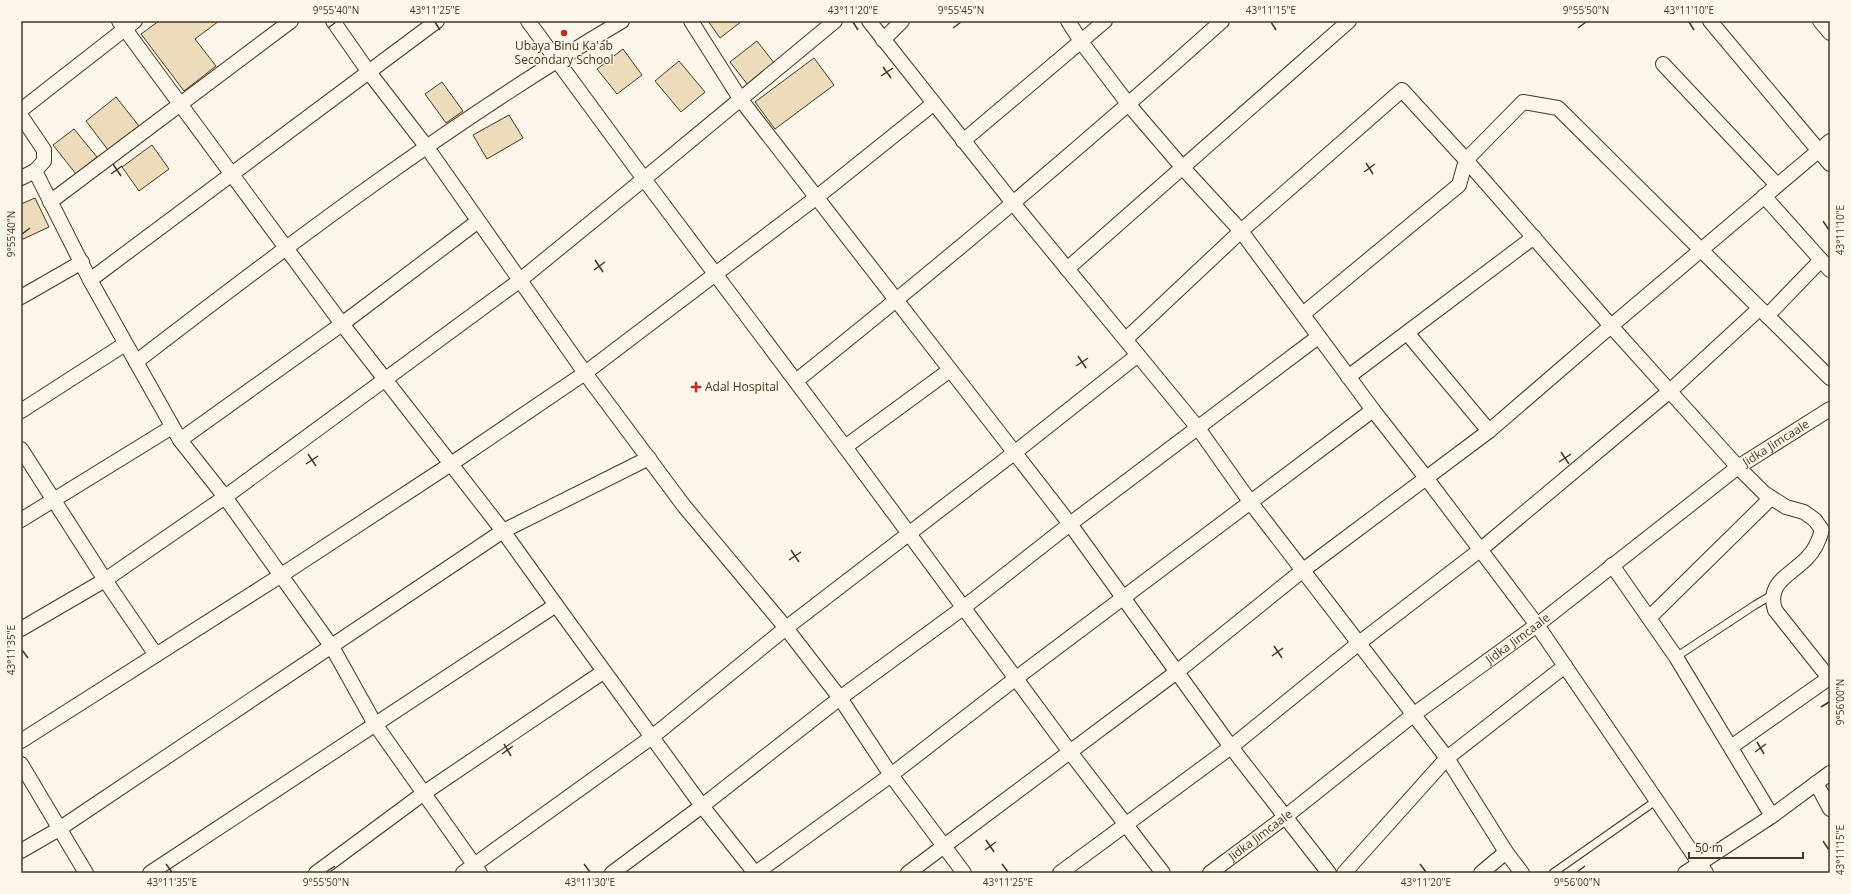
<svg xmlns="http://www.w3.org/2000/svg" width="1851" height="894" viewBox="0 0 1851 894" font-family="'Open Sans',sans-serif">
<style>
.building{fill:#ecdcbc;stroke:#4a3520}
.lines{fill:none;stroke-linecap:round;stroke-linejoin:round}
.service-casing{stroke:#4a3520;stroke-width:9}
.minor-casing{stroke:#4a3520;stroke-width:16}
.service{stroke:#fbf6e9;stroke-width:7}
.minor{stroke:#fbf6e9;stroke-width:14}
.ticks{fill:none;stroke:#4a3520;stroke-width:1.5}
.poi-dot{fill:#c62828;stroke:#fbf6e9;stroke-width:1.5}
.labels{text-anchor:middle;stroke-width:3;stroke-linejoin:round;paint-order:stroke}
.poi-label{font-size:12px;fill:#4a3520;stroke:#fbf6e9}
.street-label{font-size:12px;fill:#4a3520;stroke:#fbf6e9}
.neatline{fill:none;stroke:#4a3520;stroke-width:1.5}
.ticks-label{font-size:10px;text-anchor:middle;fill:#4a3520}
</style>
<rect width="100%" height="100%" fill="#fbf6e9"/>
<path class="building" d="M159,21H219L195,39L216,66L184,91L141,34Z
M708,21H742L720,38Z
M757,41L778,68L751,89L730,62Z
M623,49L642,75L617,94L597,69Z
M814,58L834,85L775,129L755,102Z
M679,61L705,92L681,112L655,81Z
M442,82L463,111L446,123L425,94Z
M116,97L139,126L108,150L86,121Z
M509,115L523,138L487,159L473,135Z
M74,129L97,157L76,174L53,145Z
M152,145L169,169L139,191L122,167Z
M35,198L49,227L21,240V204Z"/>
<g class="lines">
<g class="service-casing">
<path id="service" d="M1676,657L1755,605L1772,595
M1553,873L1657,800"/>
</g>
<g class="minor-casing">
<g id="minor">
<path d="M119,21L342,324L503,531L556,605"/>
<path d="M333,21L368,71L426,146L585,373L684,506L786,628L840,698L891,775L964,873"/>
<path d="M528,21L644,179L835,21"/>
<path d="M691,21L741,100L1070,524L1231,747L1329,873"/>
<path d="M869,21L1013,203L1198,428L1251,503L1447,758L1506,852L1522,873"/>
<path d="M1068,21L1082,43L1129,105L1183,168L1241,231L1373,410L1427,479L1537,625L1706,873"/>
<path d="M1710,21L1830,164"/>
<path d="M1820,21L1830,33"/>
<path d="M883,40L902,21"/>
<path d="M1663,64L1777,185"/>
<path d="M21,110L135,21"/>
<path d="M21,116L44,150V161L35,171L21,178"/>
<path d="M963,141L1105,21"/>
<path d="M35,171L90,280L180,440L225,497L332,647L375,724L480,873"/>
<path d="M1764,196L1830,270"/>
<path d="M50,202L291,21"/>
<path d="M1067,269L1349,21"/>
<path d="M90,280L437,21"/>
<path d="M21,297L82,262"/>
<path d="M1303,314L1459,185L1466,160L1523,102L1558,108L1830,378"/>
<path d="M1767,316L1821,260"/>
<path d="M1408,334L1489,431"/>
<path d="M1126,339L1241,231L1402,90L1466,160L1611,326L1738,467L1764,493L1786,507L1804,512L1815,520L1822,530C1819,541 1815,550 1807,558C1791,575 1766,582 1775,610L1829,678"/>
<path d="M136,362C293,241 451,122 622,21"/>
<path d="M1348,377L1534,237"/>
<path d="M796,381C941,265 1084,145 1222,21"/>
<path d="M21,411L125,344"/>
<path d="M180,440L342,324L477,222"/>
<path d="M845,447L950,370"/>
<path d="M21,449L105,580L156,655"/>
<path d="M21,520L172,427"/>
<path d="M1612,565L1676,657L1772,816"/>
<path d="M1649,618L1771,498"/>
<path d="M21,629L105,580L225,497L519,281L644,179L845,447L1070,752L1163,873"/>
<path d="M21,741L280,576L451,464L585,373L817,197L933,104"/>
<path d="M1731,747L1829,678L1830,679"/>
<path d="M21,764L86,873"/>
<path d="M1816,783L1830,809"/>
<path d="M21,851L59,829L503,531L649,458"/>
<path d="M150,873L556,605L702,806L755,873"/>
<path d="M316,873L424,793L603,672"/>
<path d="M463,873L652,737L786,628L1014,453L1138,355"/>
<path d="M612,873L702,806L840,698L963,608L1070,524L1318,337"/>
<path d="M756,873L891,775L1015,679L1373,410"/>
<path d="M908,873L1178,671L1302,571L1489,431L1611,326L1830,141"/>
<path d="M1060,873L1231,747L1359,643L1480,550L1671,390L1759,309"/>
<path id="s1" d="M1210,873L1285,817L1413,715L1537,625L1738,467L1830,409"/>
<path d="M1344,873L1447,758L1565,666"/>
<path d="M1481,873L1506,852"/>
<path d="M1685,873L1772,816L1830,773"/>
</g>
</g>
<use href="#service" class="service"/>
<use href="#minor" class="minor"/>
</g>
<path class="ticks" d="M435,22L440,30M853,22L858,30M1271,22L1276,30M1689,22L1694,30M328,28L336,22M953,28L961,22M1578,28L1586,22M883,67L891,78M881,76L893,68M1366,163L1373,174M113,164L121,176M1364,172L1375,164M111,174L122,166M1823,221L1829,230M22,234L30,228M595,260L603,272M594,270L605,262M1078,356L1086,368M1076,366L1088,358M1561,452L1569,464M308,454L316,466M1559,462L1571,454M306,464L318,456M791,550L799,562M789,560L801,552M1274,646L1282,658M22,650L28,658M1272,656L1283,648M1821,707L1829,702M1757,742L1764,754M504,744L511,756M1755,752L1766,744M502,754L513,746M986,840L994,852M1823,841L1829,850M985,850L996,842M166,864L172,872M584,864L590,872M1002,864L1008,872M1420,864L1426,872M326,872L335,866M1577,872L1585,866"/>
<g class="poi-dot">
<circle cx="564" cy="33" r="4"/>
<path d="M694 381h4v4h4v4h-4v4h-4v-4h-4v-4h4z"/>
</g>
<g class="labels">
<g class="poi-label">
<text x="564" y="50">Ubaya Binu Ka'ab<tspan x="564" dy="14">Secondary School</tspan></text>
<text x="705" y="391" text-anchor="start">Adal Hospital</text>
</g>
<g class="street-label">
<text dy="4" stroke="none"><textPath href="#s1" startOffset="711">Jidka Jimcaale</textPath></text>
<text dy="4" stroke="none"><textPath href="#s1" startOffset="387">Jidka Jimcaale</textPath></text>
<text dy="4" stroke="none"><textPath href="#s1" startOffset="63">Jidka Jimcaale</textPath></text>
</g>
</g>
<rect width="1851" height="894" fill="none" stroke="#fbf6e9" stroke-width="44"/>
<path d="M1689 852v6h114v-6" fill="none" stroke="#4a3520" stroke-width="2"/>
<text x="1695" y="852" font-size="12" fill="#4a3520" stroke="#fbf6e9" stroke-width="3" paint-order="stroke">50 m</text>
<rect x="22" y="22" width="1807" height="850" class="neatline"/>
<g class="ticks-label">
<text x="336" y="14">9°55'40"N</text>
<text x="435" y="14">43°11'25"E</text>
<text x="853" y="14">43°11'20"E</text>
<text x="961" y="14">9°55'45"N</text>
<text x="1271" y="14">43°11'15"E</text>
<text x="1586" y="14">9°55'50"N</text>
<text x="1689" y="14">43°11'10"E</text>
<text transform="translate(1840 230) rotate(-90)" y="4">43°11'10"E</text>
<text transform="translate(11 234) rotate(-90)" y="4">9°55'40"N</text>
<text transform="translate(11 650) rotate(-90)" y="4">43°11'35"E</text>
<text transform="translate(1840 702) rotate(-90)" y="4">9°56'00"N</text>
<text transform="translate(1840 850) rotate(-90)" y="4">43°11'15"E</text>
<text x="172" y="886">43°11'35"E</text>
<text x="326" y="886">9°55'50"N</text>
<text x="590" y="886">43°11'30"E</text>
<text x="1008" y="886">43°11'25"E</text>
<text x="1426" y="886">43°11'20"E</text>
<text x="1577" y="886">9°56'00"N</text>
</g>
</svg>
